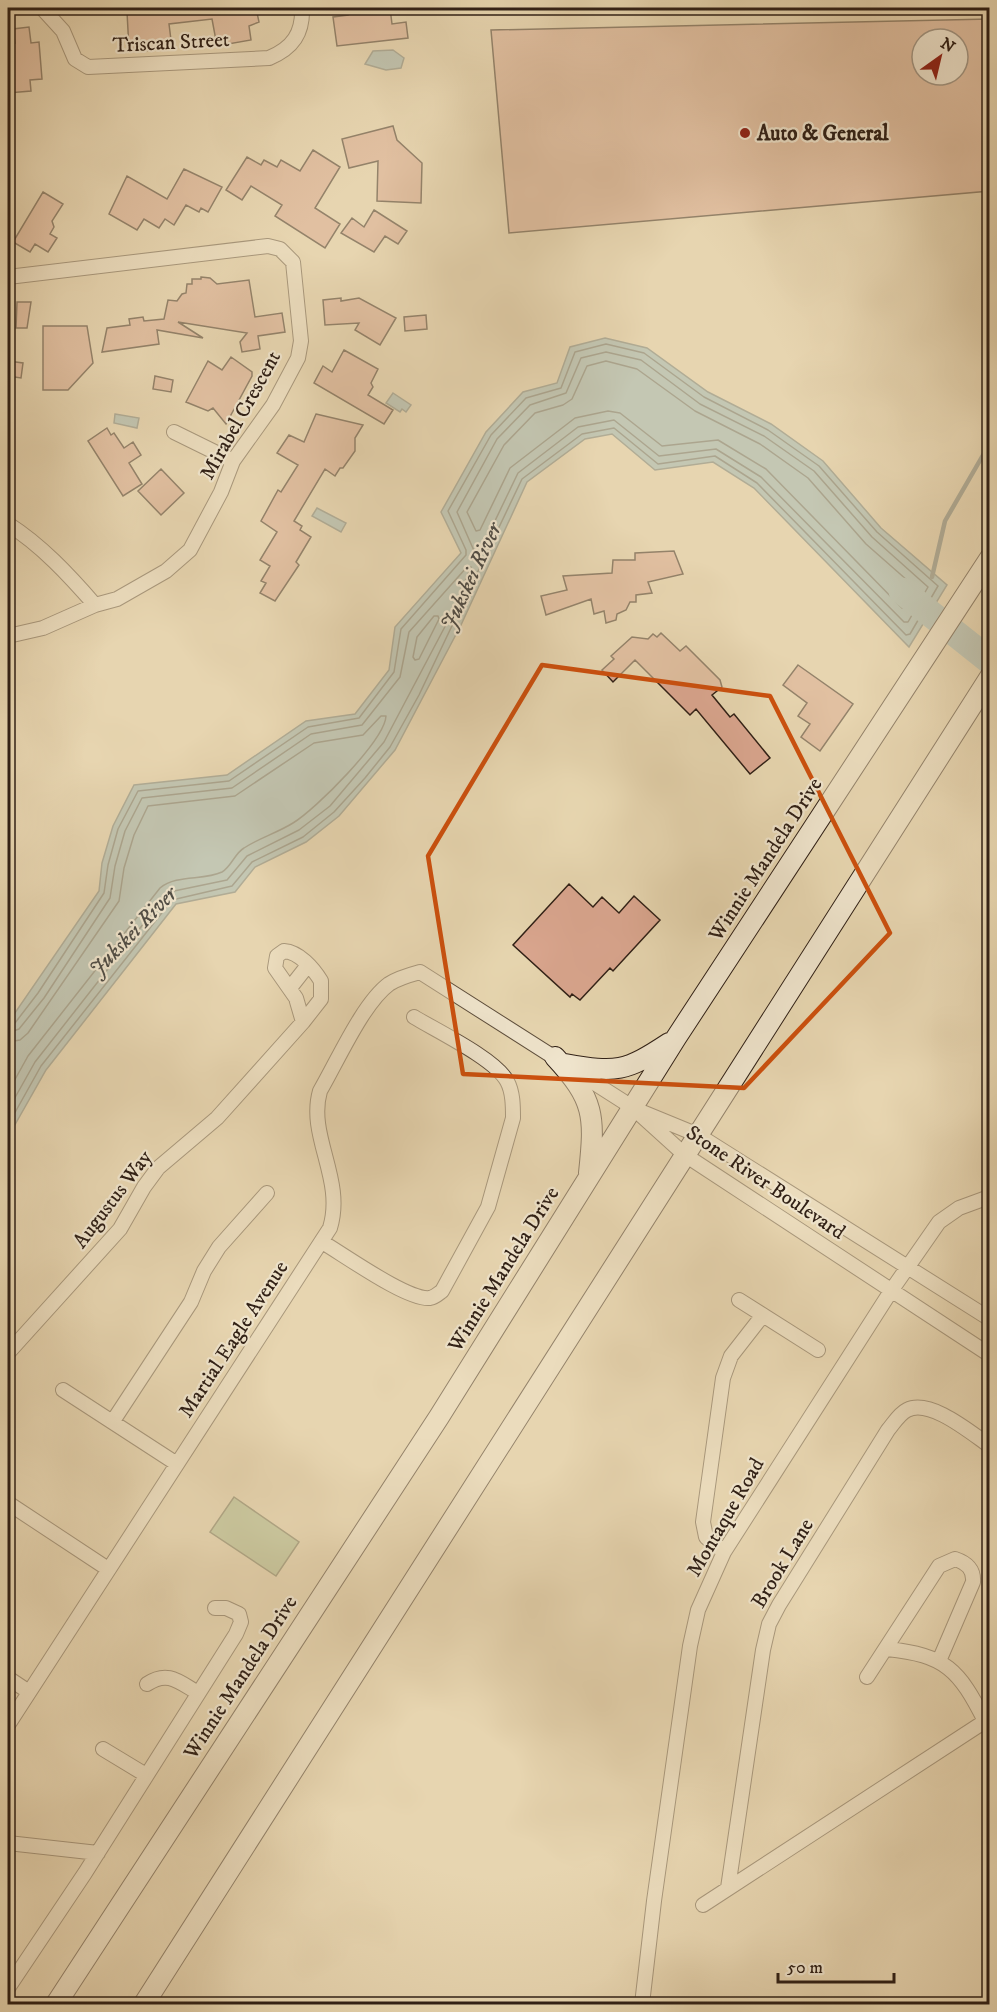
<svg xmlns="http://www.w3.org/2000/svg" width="997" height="2012" viewBox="0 0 997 2012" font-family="'IM FELL DW Pica',serif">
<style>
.green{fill:#aebf91;stroke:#6f7054;stroke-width:1.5}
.water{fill:#9ab7b5;stroke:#707b75;stroke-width:1.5}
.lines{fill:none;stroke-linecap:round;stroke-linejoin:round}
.shore{stroke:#656c66;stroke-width:1.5}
.stream{stroke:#707b75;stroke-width:4.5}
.river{stroke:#9ab7b5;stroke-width:27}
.building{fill:#daa68f;stroke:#302016;stroke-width:1.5;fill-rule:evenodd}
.street-casing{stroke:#5e4e3c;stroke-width:16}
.secondary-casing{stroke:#302016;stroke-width:22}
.street{stroke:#efe4cc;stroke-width:14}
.secondary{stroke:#efe4cc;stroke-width:20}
.marked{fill:none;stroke:#cc500e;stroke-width:4.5;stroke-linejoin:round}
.poi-dot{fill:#8f2418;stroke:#efe4cc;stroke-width:2}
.labels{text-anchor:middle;stroke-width:4.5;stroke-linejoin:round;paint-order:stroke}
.street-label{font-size:21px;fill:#302016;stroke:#efe4cc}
.poi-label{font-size:21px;font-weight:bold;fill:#302016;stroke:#efe4cc;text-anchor:start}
.water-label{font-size:22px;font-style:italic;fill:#504d46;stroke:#efe4cc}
</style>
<rect width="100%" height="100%" fill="#e7d6b0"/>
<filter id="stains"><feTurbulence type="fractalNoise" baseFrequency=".00333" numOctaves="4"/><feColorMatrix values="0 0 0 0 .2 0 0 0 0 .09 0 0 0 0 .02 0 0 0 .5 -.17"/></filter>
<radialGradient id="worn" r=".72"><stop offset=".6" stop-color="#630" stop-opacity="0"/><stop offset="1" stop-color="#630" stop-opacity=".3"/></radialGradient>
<path class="green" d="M234,1497L299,1542L276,1576L210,1532Z"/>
<path class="water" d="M393,50L404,58L401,68L386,70L365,64L373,51Z
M605,338L647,348L708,392L771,424L823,461L881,528L947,585L909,647L754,488L713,462L655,470L612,434L585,439L527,482L461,625L395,750L339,816L306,842L255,867L235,892L176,904L46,1070L8,1137V1023L99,891L102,863L113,826L134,785L227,775L306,721L355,714L389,670L395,627L461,553L441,512L486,432L523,392L557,383L570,347Z
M393,393L411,405L406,412L402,409L400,412L386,403Z
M115,414L139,418L137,428L114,423Z
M317,508L346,523L341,532L312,516Z"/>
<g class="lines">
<path class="shore" d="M606,352L641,360L700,404L764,436L814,471L872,537L928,587L908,622H904L761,477L716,449L659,456L614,420L578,427L518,473L480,552L475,553L457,512L497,439L530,405L566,393L581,358Z
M606,361L637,369L695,411L760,444L808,478L866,544L916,588L907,608H902L766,469L718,440L662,446L620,413L608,411L575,418L510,468L480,530L476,531L467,512L504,445L535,413L563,405L572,399L587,366Z
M434,616H438L439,619L419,659L415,660L413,657L417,637Z
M8,1026L15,1023L38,993L104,893L108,865L118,829L138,791L229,781L308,727L359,718L394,672L401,629L466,555V550L448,511L491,435L526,398L561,388L575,352L606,344L644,353L704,397L768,430L819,466L877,532L938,586L910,634L906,635L757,483L715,456L658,464L614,428L582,434L522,479L419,695L390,747L365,778L334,812L303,837L252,862L232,886L172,900L41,1066L8,1125
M8,1033L19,1029L44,998L110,898L115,866L125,831L142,798L232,788L311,734L362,725L400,677L409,632L467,567H471L449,619L384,742L330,806L299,830L247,856L227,880L174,891L166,895L35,1062L8,1110
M8,1042L20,1040L28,1033L119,901L124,868L134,835L148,806L235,796L314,743L363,735L381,716H386C385,740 315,810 293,823C277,833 259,838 244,848C235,853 231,867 222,872C203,881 177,874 160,888L28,1056L8,1092"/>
<path class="stream" d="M932,577L945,521L990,443"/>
<path class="river" d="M902,591L990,661"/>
</g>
<path class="building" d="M154,8H256L259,22L249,26L251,40L217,46L212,19L169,24L172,48L144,51V48L129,49L127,12L154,10Z
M371,8H390L392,24L406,22L408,38L337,46L333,17L348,15V10Z
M990,19V191L509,233L491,30ZM922,39H958V75H922Z
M29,27L31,43L39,42L42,79L30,80L31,91L8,93V44L15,43L13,29Z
M393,126L397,140L422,163L421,203L377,201L378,161L349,168L342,139Z
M313,150L340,167L315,208L340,224L325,248L275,216L282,205L251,186L242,200L226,190L247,157L261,165L264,160L277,167L281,160L300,171Z
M184,169L222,187L208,212L201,208L199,212L186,205L174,225L165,219L159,228L144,219L137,230L109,214L127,176L167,199Z
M43,192L63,204L52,221L54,227L50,234L57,238L48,252L35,244L30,252L13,242Z
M374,210L407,231L398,244L385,236L374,252L341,233L352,218L364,227Z
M201,277L210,278L217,284L249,280L255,317L282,313L285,332L258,336L260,349L242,352L240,342L247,333L178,322L203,338L157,330L159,344L102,352L107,328L130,325L129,319L143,317L144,321L164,319L168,300L177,301L182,294L186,293L187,284H192V279H201Z
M341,298V301L359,298L396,318L380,345L355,330L359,323L325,325L323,300Z
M17,302H31L27,328H16Z
M426,315L427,329L405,331L404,317Z
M43,326H87L93,363L68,390H43Z
M344,350L378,369L371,383L373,387L368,395L393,410L384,424L314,383L323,366L332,372Z
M231,357L252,372V376L226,424L213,408L208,411L186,402L208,361L222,370Z
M8,361L23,363L21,378L8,376Z
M155,376L173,380L171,392L153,389Z
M316,414L363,425L355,438V451L343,468H340L335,476L325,469L294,521L302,526L300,530L311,537L296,562L299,565L275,601L260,593L266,583L261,581L270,566L260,560L277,532L261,521L278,490L281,492L298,465L277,453L289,435L304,442Z
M107,428L111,435L114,433L124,448L133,442L141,455L129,463L142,484L123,496L88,441Z
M161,469L184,493L161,515L138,491Z
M674,551L683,574L648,582L652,593L636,595V602H630L626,610L617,614L616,620L606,623L604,611L594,614L591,599L546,615L541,596L567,590L563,576L612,573L613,560H635V553Z
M661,633L680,651L686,646L720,680L722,687L712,695L730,717L734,714L770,758L750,774L696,709L690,715L635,660L613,682L602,670L614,659L611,656L632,637L648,639L653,634L657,637Z
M798,665L853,704L820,751L801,737L810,724L798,716L807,703L783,685Z
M569,884L593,907L602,897L619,913L634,896L660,920L613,971L610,968L580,1000L572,994L570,997L513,945Z"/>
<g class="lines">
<g class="street-casing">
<path id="street" d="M42,8L63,31L75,59L88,67L269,58C293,48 303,33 302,8
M8,277L268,246L280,249L293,262L301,341L298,358L273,405L233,461L221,492L190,550L166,571L117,599L95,605L43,628L8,636
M174,432L233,461
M8,524C41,545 69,575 95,605
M290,988L308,965
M642,1112L698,1135L990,1319
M322,1242C343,1254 408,1301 430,1298C435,1297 438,1294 442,1291L488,1207L513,1118C513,1106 513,1092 507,1081C495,1059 437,1031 414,1017
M739,1300L818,1350
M8,1353L120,1229L144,1187L158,1168L217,1118L303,1022L296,998L275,968L277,956L284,951C299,952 313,968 321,981V999L303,1022
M63,1390L177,1464
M113,1421L191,1302L204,1271L219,1247L267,1193
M8,1503L108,1569
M724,1552L706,1537L703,1522L723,1378L731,1356L763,1315
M887,1649C946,1655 959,1670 985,1721
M867,1677L939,1566L955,1559C967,1563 974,1569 973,1582L939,1661
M8,1678L29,1692
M147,1684C168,1670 179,1682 198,1693
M8,1725L330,1228C345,1179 307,1136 320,1091C337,1062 363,1003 389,984C398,978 409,975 420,972L632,1107L685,1155L990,1355
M103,1749L146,1775
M8,1843L98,1853
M728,1888L763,1650L769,1624L779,1605L888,1430C894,1423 899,1414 907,1410C930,1398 971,1433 990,1446
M703,1905L990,1718
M8,1988L85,1873L236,1634L241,1622L239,1614L226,1608H215
M642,2004L654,1901L690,1646L698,1610L724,1552L891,1291L939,1222L959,1208L989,1197"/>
</g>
<g class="secondary-casing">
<path id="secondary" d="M555,1057C595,1100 595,1116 589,1173
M565,1064C617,1073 625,1072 669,1043
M56,2004L439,1417L676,1038L990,558
M144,2004L990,677"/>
</g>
<use href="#street" class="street"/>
<use href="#secondary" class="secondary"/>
</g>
<path d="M0 0H997V2012H0ZM542,665L770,696L890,933L744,1088L463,1074L428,856Z" fill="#e7d6b0" fill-opacity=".55" fill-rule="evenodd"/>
<path class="marked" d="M542,665L770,696L890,933L744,1088L463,1074L428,856Z"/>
<circle class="poi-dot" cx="745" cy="133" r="6"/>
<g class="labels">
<g class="street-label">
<text transform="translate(171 42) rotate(-3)" y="7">Triscan Street</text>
<text transform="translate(240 415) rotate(-61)" y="7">Mirabel Crescent</text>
<text transform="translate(765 859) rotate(-57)" y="7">Winnie Mandela Drive</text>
<text transform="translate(766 1182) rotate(34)" y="7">Stone River Boulevard</text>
<text transform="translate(112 1199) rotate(-53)" y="7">Augustus Way</text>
<text transform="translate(503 1269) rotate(-58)" y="7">Winnie Mandela Drive</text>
<text transform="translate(233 1339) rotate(-57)" y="7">Martial Eagle Avenue</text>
<text transform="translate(725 1517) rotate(-60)" y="7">Montaque Road</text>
<text transform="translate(782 1563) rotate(-59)" y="7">Brook Lane</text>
<text transform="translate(240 1677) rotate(-57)" y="7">Winnie Mandela Drive</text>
</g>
<g class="poi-label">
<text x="757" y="140">Auto &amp; General</text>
</g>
<g class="water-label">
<text transform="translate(470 576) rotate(-65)" y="8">Jukskei River</text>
<text transform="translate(132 931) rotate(-46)" y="8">Jukskei River</text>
</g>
</g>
<rect width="997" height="2012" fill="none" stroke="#e7d6b0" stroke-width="30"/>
<rect x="9" y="9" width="979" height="1994" fill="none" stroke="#302016" stroke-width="3"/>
<rect x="15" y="15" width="967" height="1982" fill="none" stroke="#302016" stroke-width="1.5"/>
<g transform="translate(940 57) rotate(34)"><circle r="28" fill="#efe4cc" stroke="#a39683" stroke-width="1.5"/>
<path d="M0-4.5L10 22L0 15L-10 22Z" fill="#8f2418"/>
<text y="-9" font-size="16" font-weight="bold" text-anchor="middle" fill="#302016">N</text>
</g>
<path d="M778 1973v9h116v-9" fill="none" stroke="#302016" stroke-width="3"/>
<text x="787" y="1973" font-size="18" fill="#302016" stroke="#efe4cc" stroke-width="4.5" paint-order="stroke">50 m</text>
<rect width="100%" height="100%" filter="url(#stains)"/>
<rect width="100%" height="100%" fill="url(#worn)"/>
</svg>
